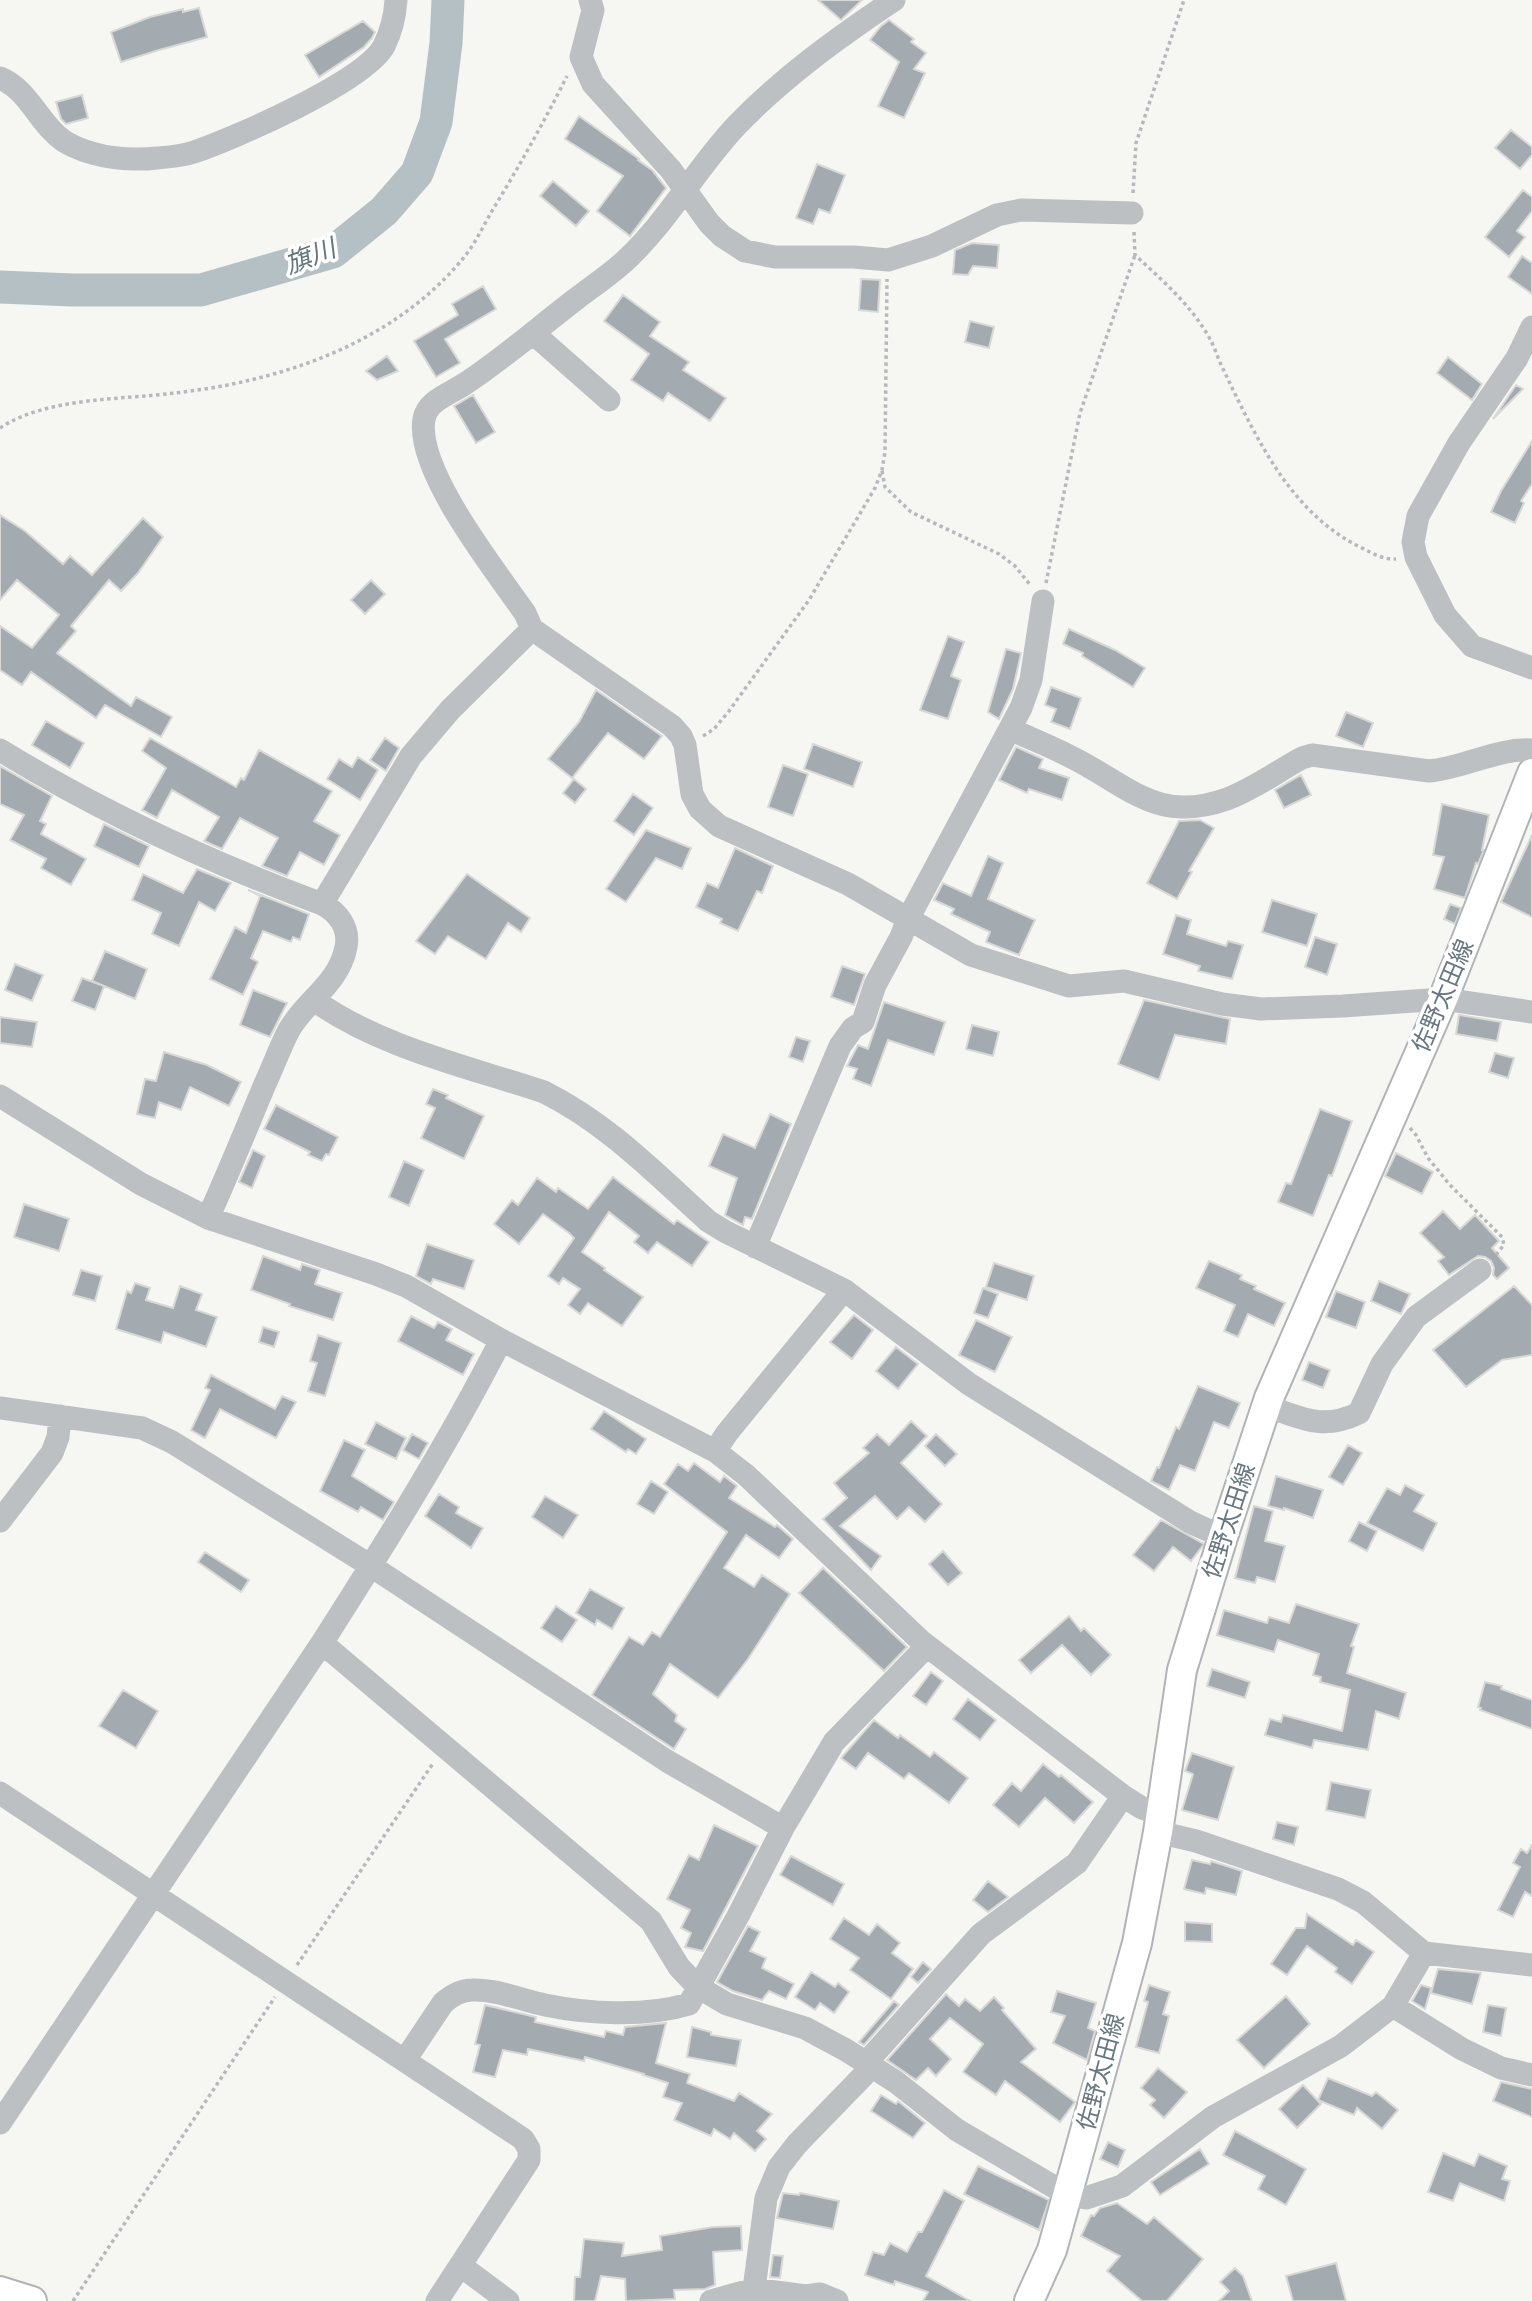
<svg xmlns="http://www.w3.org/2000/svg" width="1532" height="2301" viewBox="0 0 1532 2301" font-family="Roboto,'Noto Sans JP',sans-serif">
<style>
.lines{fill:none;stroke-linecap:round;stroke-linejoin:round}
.river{stroke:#b4c0c3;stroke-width:33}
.building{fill:#a4abb0;stroke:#d8d8d6;stroke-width:2}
.major-casing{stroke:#b0b4b7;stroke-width:32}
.path{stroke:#b6b9bc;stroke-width:3.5;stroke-dasharray:3.5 3.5;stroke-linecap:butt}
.minor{stroke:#bcc0c3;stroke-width:23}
.major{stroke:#fff;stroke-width:28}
.labels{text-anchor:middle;stroke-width:7;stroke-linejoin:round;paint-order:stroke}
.street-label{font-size:24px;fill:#697781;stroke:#fff}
.water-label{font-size:26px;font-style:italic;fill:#64777d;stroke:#fff}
</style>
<rect width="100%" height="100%" fill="#f6f6f3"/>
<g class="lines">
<path class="river" d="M0,287L72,290H201L333,252L384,211L417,173L436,122L446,43L448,0"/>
</g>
<path class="building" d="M818,0H862L841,20Z
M199,8L207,37L159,50L121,62L111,32L150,17L183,9V12Z
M889,20L914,39L911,42L926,53L914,69L925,73L904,118L878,106L899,62L870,40L881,26Z
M363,21L375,32L372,38L364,47L319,77L305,55Z
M82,95L88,118L66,124L61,119L56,102Z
M579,116L639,159L638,160L652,170L666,188L630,236L597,211L623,176L565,139Z
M1511,130L1532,147V155L1520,169L1495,148Z
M817,164L845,175L830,213L819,209L813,224L796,218Z
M553,181L589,211L576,226L540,196Z
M1523,190L1532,197V211L1517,231L1525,237L1509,257L1485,237Z
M972,243L999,245L997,268L973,266L968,275L953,274L955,250Z
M1522,256L1532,263V294L1508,277Z
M861,279L880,280L878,312L859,310Z
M483,286L496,309L445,339L460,363L436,377L414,341L458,315L452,304Z
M623,295L660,322L650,336L689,362L683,370L726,398L710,421L668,393L663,401L631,380L649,354L604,321Z
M970,321L994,327L989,348L965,342Z
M387,356L398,371L377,380L366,371Z
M1448,357L1482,384L1472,400L1437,373Z
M1516,385L1523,389L1493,419Z
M473,395L495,432L476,443L454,406Z
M1532,441V484L1521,501L1524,503L1515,523L1491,512L1501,491Z
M0,515L25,531L63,564L70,556L92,575L143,518L163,537L138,573L121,591L109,580L71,626L76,631L57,653L131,706L136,697L172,717L161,737L105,705L96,718L31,672L22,685L0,670V626L32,648L59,615L17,580L0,600Z
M371,580L385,594L365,614L351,600Z
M1069,629L1115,650L1145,668L1133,687L1082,656L1083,653L1063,644Z
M948,636L964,642L951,676L961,680L948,719L920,710Z
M1006,649L1021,653L1013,689L999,719L988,712Z
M1051,687L1081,698L1070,729L1051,722L1056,709L1045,705Z
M596,690L662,736L644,759L608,733L572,778L548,759L579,722Z
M1346,712L1373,723L1363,747L1336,736Z
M46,721L84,743L70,768L32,745Z
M150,738L236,787L241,778L244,780L259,750L332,791L314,821L340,835L324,865L300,852L287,876L262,866L278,838L240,818L222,849L204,841L219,817L172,790L157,818L142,810L166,768L142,751Z
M385,738L399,748L386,771L370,760Z
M813,744L862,762L853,787L804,769Z
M1016,747L1043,759L1039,768L1069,778L1062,800L1029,789L1027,793L999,780Z
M358,757L378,770L360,800L327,779L339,759L352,767Z
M783,765L808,774L793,816L768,807Z
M0,766L52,796L40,821L46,824L41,834L86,859L71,885L41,868L46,859L10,840L24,815L0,804Z
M1301,775L1311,795L1284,808L1275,790Z
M574,779L586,789L575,803L563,793Z
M633,794L653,808L634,835L614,821Z
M1442,804L1489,815L1482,850H1484L1478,864L1476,863L1465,898L1434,889L1444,857L1433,855Z
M1200,820L1214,828L1189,871L1192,872L1177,899L1147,883L1179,821Z
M104,824L149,846L139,867L94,846Z
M646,830L691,848L682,869L656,858L626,902L606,889Z
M1532,835V917L1501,902Z
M735,848L773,866L762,893L757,891L738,931L720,923L722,919L696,907L707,883L718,888Z
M988,856L1003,863L988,899L1035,920L1019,955L986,942L990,932L951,914L954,909L934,900L943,883L971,896Z
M197,869L231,883L215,911L199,902L179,946L152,934L161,913L132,900L143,874L183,893Z
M467,874L530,918L521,932L508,923L486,959L448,936L435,954L416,941Z
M248,890L309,914L300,940L293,937L291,942L263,931L251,958L258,962L243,995L210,979L235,927L246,933L260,896Z
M1272,900L1317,914L1307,946L1262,932Z
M1450,904L1461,908L1455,924L1444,919Z
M1176,915L1191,920L1187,934L1226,946L1228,941L1243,945L1232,979L1198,971L1200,966L1163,954Z
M1315,937L1337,944L1327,975L1305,967Z
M105,951L147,969L135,999L92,981Z
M15,964L43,975L32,1001L5,990Z
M842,966L865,974L854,1005L831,997Z
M82,978L104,986L95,1010L72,1001Z
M253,990L287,1003L270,1037L240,1025Z
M1144,1000L1230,1019L1226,1044L1175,1035L1159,1080L1118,1064Z
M884,1002L945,1022L934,1055L888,1040L871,1086L853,1079L857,1069L847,1066L858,1045L868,1049Z
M1459,1015L1501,1022L1497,1041L1456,1034Z
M0,1017L37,1022L32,1047L0,1043Z
M972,1025L999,1032L993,1056L966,1049Z
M796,1037L810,1041L803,1062L789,1057Z
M164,1052L207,1065L241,1082L229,1106L190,1087L181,1110L159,1102L155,1118L137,1114L145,1079L156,1081Z
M1495,1053L1514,1058L1508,1078L1489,1072Z
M433,1089L448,1095L446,1098L484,1116L464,1159L421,1138L435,1108L426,1104Z
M276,1105L338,1137L329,1155L326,1154L322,1161L308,1155L310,1152L264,1129Z
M1320,1109L1352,1121L1332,1176L1329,1175L1313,1216L1278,1202L1286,1183L1291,1184Z
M770,1114L791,1124L752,1219L745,1217L743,1225L725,1215L737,1178L709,1166L723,1134L755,1148Z
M253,1150L265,1156L252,1188L239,1182Z
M1396,1153L1433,1172L1422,1194L1385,1176Z
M404,1161L424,1170L409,1206L389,1197Z
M613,1177L674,1224L677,1220L709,1242L692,1266L657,1242L648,1253L634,1242L639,1236L609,1212L582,1252L605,1268L604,1270L643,1297L622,1326L588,1303L580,1314L568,1305L580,1289L563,1278L559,1284L548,1276L574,1238L569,1233L543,1214L519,1244L494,1224L512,1200L518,1205L537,1178L556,1192L558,1188L588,1209Z
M24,1204L69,1219L59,1251L14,1237Z
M1443,1211L1460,1229L1475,1215L1499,1241L1492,1248L1509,1268L1497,1279L1493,1275L1494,1268L1491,1261L1485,1257L1478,1256L1449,1275L1438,1261L1444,1257L1420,1233Z
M427,1244L474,1260L464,1289L433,1279L431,1284L416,1276Z
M263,1256L300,1270L302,1264L320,1270L315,1284L342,1293L333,1320L289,1306L290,1304L251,1290Z
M1209,1261L1242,1275L1240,1279L1256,1286L1254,1289L1285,1303L1274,1326L1248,1314L1238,1337L1224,1331L1235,1305L1196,1288Z
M994,1263L1034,1276L1027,1300L986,1287Z
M81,1270L102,1276L95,1301L73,1295Z
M1379,1281L1410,1294L1401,1314L1371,1301Z
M135,1283L150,1288L146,1300L173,1308L180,1286L202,1294L196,1310L217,1317L206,1347L164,1332L161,1343L116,1329L127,1291L131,1293Z
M1514,1286L1532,1305V1355L1502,1360L1466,1387L1433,1350Z
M983,1288L998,1294L988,1318L974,1313Z
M1336,1291L1365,1302L1356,1328L1326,1317Z
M854,1315L873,1330L852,1359L830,1342Z
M411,1316L434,1328L438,1322L452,1329L446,1340L474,1354L463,1375L398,1341Z
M976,1320L1012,1337L995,1372L959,1355Z
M263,1327L279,1332L274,1347L259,1342Z
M318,1335L341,1343L325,1396L308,1391L317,1363L310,1361Z
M896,1347L918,1364L898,1389L876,1371Z
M1309,1362L1330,1370L1323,1388L1302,1380Z
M211,1375L275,1409L282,1396L296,1402L276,1438L220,1409L205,1438L191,1430L210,1390L205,1388Z
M1198,1386L1240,1403L1229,1428L1214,1422L1195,1471L1180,1465L1169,1490L1151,1481L1157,1467L1159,1468L1176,1427L1179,1429Z
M604,1411L646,1439L636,1454L628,1449L626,1452L591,1429Z
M911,1421L927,1436L901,1463L942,1504L925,1522L909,1507L897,1519L875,1496L840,1526L881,1556L871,1570L823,1519L847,1498L834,1483L869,1453L863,1448L877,1434L889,1445Z
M376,1422L406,1438L396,1459L365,1444Z
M412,1434L428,1443L419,1459L403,1450Z
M936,1434L957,1454L945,1466L925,1446Z
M344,1440L365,1450L352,1476L394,1502L383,1520L361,1507L358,1512L320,1491Z
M1348,1445L1362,1453L1343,1485L1329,1477Z
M694,1463L720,1482L724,1476L737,1486L729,1498L775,1527L777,1525L793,1539L779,1558L746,1535L724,1568L754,1587L762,1575L790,1594L748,1659L718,1698L670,1664L653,1694L677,1715L675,1721L686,1729L674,1749L592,1695L629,1637L643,1645L652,1632L660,1637L727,1532L664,1484L678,1464L688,1471Z
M1276,1476L1323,1490L1313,1518L1284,1508V1510L1268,1506Z
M651,1481L668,1492L654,1514L637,1504Z
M1405,1485L1424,1495L1414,1511L1437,1523L1423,1551L1367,1523L1387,1488L1400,1495Z
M439,1494L459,1507L456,1513L483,1528L471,1548L425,1516Z
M545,1496L578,1515L563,1538L532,1517Z
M1254,1506L1273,1511L1265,1541L1285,1546L1275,1582L1257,1577L1255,1583L1235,1578Z
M1161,1520L1204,1544L1191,1561L1173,1547L1154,1571L1133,1555Z
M1359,1522L1377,1531L1367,1551L1349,1541Z
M943,1551L962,1573L948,1585L929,1564Z
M205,1552L249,1580L241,1592L198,1562Z
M823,1568L907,1647L884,1671L799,1593Z
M590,1589L624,1608L612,1629L597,1620L595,1625L576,1613Z
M1296,1604L1359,1624L1351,1646L1354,1647L1347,1673L1406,1693L1399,1719L1376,1711L1368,1750L1314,1740L1312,1748L1265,1735L1270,1719L1281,1722L1283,1715L1342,1731L1350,1690L1320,1682L1321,1677L1313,1675L1319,1654L1278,1640L1274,1652L1217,1635L1224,1610L1267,1623L1269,1617L1289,1623Z
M556,1606L577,1620L562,1642L541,1628Z
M1069,1616L1081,1631L1084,1628L1111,1655L1091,1675L1062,1645L1031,1673L1019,1660Z
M1212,1669L1250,1682L1245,1698L1207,1686Z
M931,1672L943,1681L926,1705L913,1696Z
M1485,1682L1502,1686L1501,1689L1532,1700V1729L1480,1710L1481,1708L1478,1707Z
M123,1690L158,1711L136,1748L99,1726Z
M968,1699L996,1720L980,1740L953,1719Z
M874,1720L898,1738L900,1735L930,1757L934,1752L968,1778L949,1803L909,1773L904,1779L868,1753L856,1769L841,1758Z
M1192,1753L1234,1767L1218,1820L1182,1810L1193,1774L1185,1771Z
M1043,1764L1059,1777L1061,1775L1093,1802L1074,1823L1045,1798L1019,1827L993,1805L1012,1783L1021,1791Z
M1331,1782L1371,1790L1365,1818L1326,1810Z
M1277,1822L1298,1827L1294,1845L1273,1839Z
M714,1825L758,1846L703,1951L685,1947L691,1933L681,1928L690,1910L667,1899L689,1855L699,1860Z
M1532,1845V1896L1525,1892L1513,1917L1498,1910L1520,1867L1513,1863L1521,1849L1527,1853Z
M791,1856L844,1884L833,1905L780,1875Z
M1192,1860L1210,1864L1211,1861L1242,1871L1236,1895L1206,1888L1205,1894L1184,1889Z
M988,1881L1008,1897L988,1912L973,1900Z
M1307,1914L1353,1945L1356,1940L1374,1952L1352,1984L1335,1972L1337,1968L1307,1946L1287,1975L1271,1964L1296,1928H1305Z
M844,1918L869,1935L877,1924L900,1943L892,1953L913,1969L891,1999L850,1970L859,1958L830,1939Z
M1185,1922L1212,1924V1942L1185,1941Z
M748,1926L760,1932L750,1951L766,1958L762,1968L794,1984L786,1999L769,1991L762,2000L733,1991L717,1982Z
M923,1962L931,1969L918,1983L911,1977Z
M1438,1969L1481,1973L1472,2004L1431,1993Z
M811,1972L835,1987L838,1983L849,1992L834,2013L820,2003L815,2010L795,1997Z
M1149,1985L1170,1992L1163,2014L1169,2016L1159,2053L1136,2047L1148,2002L1144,2001Z
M1421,1985L1431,1988L1425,2009L1412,2001Z
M1057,1991L1096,2003L1088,2028L1095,2031L1087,2060L1053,2043L1065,2016L1051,2012Z
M946,1994L959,2006L965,1999L980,2011L994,1997L1004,2008L1002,2010L1036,2049L1021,2062L1075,2102L1060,2122L1005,2081L996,2095L963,2072L983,2044L950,2018L930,2039L951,2059L936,2076L928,2068L916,2080L887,2060Z
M1286,1996L1310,2024L1264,2068L1237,2040Z
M894,2001L899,2005L864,2045L859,2042Z
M485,2005L536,2017L535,2022L604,2037L606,2031L623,2035L625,2027L666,2023L656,2063L690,2074L687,2083L734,2101L739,2093L772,2114L757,2131L766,2139L755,2151L734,2133L730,2139L714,2129L711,2136L674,2120L682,2103L663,2097L668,2083L643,2075L644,2074L585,2057L584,2061L528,2049L527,2055L503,2050L495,2077L473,2072L480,2045L475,2044Z
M1488,2005L1506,2008L1501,2036L1483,2032Z
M692,2027L711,2032V2035L741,2040L736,2066L687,2057Z
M1158,2068L1187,2092L1164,2118L1150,2105L1155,2100L1141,2088Z
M1328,2078L1372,2096L1376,2092L1398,2110L1382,2129L1357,2108L1354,2115L1318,2100Z
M1501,2082L1532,2089V2117L1493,2101Z
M1303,2085L1321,2104L1297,2128L1279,2109Z
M881,2095L896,2104L898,2101L925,2123L913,2138L871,2111Z
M1235,2131L1306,2169L1286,2205L1258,2189L1265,2176L1223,2155Z
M1108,2142L1125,2150L1118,2167L1100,2159Z
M1200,2149L1209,2164L1160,2195L1151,2182Z
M1443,2153L1474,2166L1479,2154L1507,2166L1502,2179L1510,2181L1504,2201L1460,2183L1453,2201L1428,2192Z
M978,2166L1049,2200L1039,2230L964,2194Z
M944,2190L964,2201L926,2276L970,2301H923L928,2292L895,2281L894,2285L865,2275L873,2252L884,2255L890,2243L907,2252L918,2232H922Z
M783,2193L799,2195L800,2193L839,2201L833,2229L777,2218Z
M1117,2203L1147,2224L1154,2217L1203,2259L1167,2301H1142L1107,2271L1120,2256L1081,2236L1091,2215L1094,2216L1100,2208Z
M741,2226L742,2250L713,2252L715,2285L705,2289L674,2290L675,2299L626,2301L625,2279L601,2276L595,2301H574L575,2277H580L584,2239L624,2243L622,2256L662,2250L660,2236L713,2227Z
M773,2255L783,2256L780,2278L770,2277Z
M1336,2263L1346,2301H1293L1286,2276Z
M1235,2268L1243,2276L1252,2301H1219L1229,2291L1220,2282Z"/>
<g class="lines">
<g class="major-casing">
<path id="major" d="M0,2291L32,2301
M1029,2301L1052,2250L1137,1943L1158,1832L1182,1670L1223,1537L1269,1398L1443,999L1532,773"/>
</g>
<path class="path" d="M1133,193L1136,143L1184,0
M1134,232L1135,255C1162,280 1192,306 1210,339C1215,348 1218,359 1223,369C1255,435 1288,509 1356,545C1369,551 1381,560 1396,559
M0,428C47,397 120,400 175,393C282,381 395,343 465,256C477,241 485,222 495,206C521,163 545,120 567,76
M882,471L885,487L911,512L999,554L1015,566L1031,586
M1046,583L1080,413L1135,255
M703,736L714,729L729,711L809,600L875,488L882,470L885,452L887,279
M1410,1128L1416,1135L1428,1158L1450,1185L1502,1237L1504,1245L1494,1257
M297,1965L434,1762
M73,2301L275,1997"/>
<path class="minor" d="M590,0L593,10L581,57L593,84L671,170L709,223L722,236L745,251L775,257H854L888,260L932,246L997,215L1021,210L1132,213
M894,0C839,37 783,77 737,125C697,167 669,220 626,260C611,274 593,286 576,299C538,328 503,359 463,385C449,394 427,401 424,419C415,470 496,571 525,613L532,629L672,726L681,736L685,745L692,794L700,809L719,826L848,884L971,955L1069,986L1124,981L1222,1004L1261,1009L1343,1006L1443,999L1532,1012
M0,78C32,91 41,132 73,146C98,158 130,161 157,158C169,157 183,156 194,152C235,138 364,82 384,46C391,32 395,16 396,0
M1532,327L1517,358L1459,443L1418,516L1413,542L1416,557L1445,615L1472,646L1532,668
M533,333L609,400
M1010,729C1031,739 1053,747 1073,758C1129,786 1157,824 1227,799C1252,790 1278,771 1302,758L1312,755L1429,771C1464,768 1497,748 1532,750
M0,750C103,813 209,862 322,904C338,912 350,928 346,947C339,984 306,1000 289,1030C280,1047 273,1067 265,1084C246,1129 228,1174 208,1218
M322,904L411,756L450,710L532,629
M314,1000C379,1047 469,1067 544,1092C607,1123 657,1175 708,1221L726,1232L844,1290L969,1384L1190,1522L1223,1537
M0,1096L141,1184L208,1218L376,1274L406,1286L501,1340L715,1451L746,1475L922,1642L1123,1796L1142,1808L1159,1814
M755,1247L840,1046L853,1028L863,1022L875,985L901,937L908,919L1021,708L1031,680L1043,601
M1266,1406C1302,1418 1322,1431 1359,1413L1382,1364L1416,1317L1480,1270
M0,1408L142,1428L172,1442L371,1566L667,1761L783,1828
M715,1451L727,1433L844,1290
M0,1521L52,1453L58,1437L60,1416
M322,1643L651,1921L679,1967L698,1987L727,2004L805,2028L846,2050L896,2082L957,2130L1068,2195L1086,2198L1122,2186L1213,2117L1341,2046L1393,2006L1424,1953
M0,1793L523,2139L529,2149V2160L437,2301
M1158,1832L1196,1841L1338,1889L1363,1902L1424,1953L1532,1965
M1393,2006L1462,2049L1501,2068L1532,2075
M405,2060L443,2003C451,1996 461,1990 472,1990C496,1989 521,2000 545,2005C588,2014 646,2017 689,2004L738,1916L783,1828L834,1742L927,1646
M0,2123L322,1643C385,1544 448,1444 501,1340
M461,2266L508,2301
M711,2301L754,2289L806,2296L820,2294L837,2301
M747,2301L754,2289L766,2198L779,2167L797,2144L864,2075L873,2055L981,1934L1077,1863L1123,1796"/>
<use href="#major" class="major"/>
</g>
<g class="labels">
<g class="street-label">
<text transform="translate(1443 996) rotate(-67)" y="8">佐野太田線</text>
<text transform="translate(1229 1521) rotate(-72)" y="8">佐野太田線</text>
<text transform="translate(1101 2072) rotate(-75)" y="8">佐野太田線</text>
</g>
<g class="water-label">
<text transform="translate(310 256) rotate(-21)" y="9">旗川</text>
</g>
</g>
</svg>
